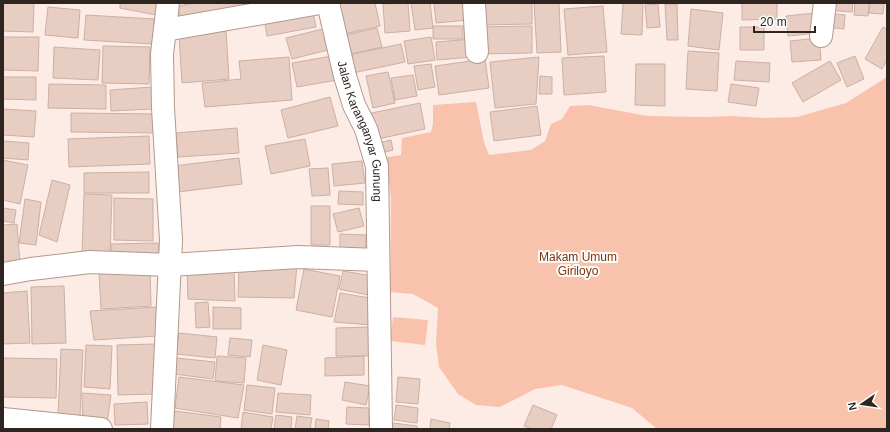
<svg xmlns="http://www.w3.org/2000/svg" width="890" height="432" viewBox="0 0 890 432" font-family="Helvetica,sans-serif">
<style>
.green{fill:#f9c2ac}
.building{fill:#e8cdc2;stroke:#cab0a5}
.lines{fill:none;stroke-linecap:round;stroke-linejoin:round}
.minor-casing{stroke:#b2998e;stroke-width:24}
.minor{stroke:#fff;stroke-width:22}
.labels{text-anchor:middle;stroke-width:4;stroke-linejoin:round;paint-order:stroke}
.street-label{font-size:12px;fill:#2e2420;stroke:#fdfdfd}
.park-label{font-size:12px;fill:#813208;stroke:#fdfdfd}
</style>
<rect width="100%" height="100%" fill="#fcece5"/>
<path class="green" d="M887,77V429H657L632,408L562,385L535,389L500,407L476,405L458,394L439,367L436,344L438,308L413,294L390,292L391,198L389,182L382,158L401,155L402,138L431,132L433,124V105L476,102L484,142L489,155L531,150L545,141L551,124L562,119L570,106L588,105L648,116L706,117L733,116L763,118L797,117L846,103Z
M393,317L428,320L425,345L390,341Z"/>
<path class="building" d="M3,3H34L33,32L3,31Z
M120,3H158L156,15L120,8Z
M194,3H251L253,12L181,25L178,6Z
M344,3H375L380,26L340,35L334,5Z
M408,3L410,31L385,33L383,4Z
M411,3H430L433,28L415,30Z
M434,3H466L468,20L436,23Z
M483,3H532V24L483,25Z
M534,3H559L561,52L537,53Z
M623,3H643L642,35L621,34Z
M742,3H777V19L742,20Z
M827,3H853L852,12L827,10Z
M855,3H869L868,16L854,15Z
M870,3H884L883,14L869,13Z
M658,4L660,27L647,28L645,5Z
M665,4H677L678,40H667Z
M603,6L607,52L568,55L564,9Z
M48,7L80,10L78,38L45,35Z
M312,8L316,27L267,36L264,17Z
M691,9L723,13L719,50L688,46Z
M815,13L817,33L788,36L786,16Z
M827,13L845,15L844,29L826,27Z
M86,15L154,19L153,44L84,40Z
M433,26H463V39H433Z
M532,26V53L480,54L479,27Z
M740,27H764V50H740Z
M883,27L887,29V60L882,69L865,59Z
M327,28L332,49L292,59L286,38Z
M377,28L382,47L346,55L341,36Z
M226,31L229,79L182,83L179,35Z
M3,37H39L38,71L3,70Z
M431,37L435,60L408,64L404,41Z
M819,38L821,60L792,62L790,41Z
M472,39L473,57L437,60L436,42Z
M401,44L405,62L348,74L344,56Z
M103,46L150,47L149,84L102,83Z
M54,47L100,50L98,80L53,78Z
M688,51L719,53L717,91L686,89Z
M332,56L337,80L297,87L292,63Z
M604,56L606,92L564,95L562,58Z
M855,56L864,79L847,87L837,63Z
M289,57L292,100L205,107L202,83L241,79L239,61Z
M539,57L536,104L495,108L490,62Z
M485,59L489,88L439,95L435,66Z
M736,61L770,63L769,82L734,80Z
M830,61L841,80L803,102L792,83Z
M431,64L435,87L418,90L414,66Z
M636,64H665V106L635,105Z
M388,72L395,103L373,108L366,76Z
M413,75L417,96L395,100L391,78Z
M540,76L552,77V94H539Z
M3,77H36V100L3,99Z
M49,84L106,85V109L48,108Z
M731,84L759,88L756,106L728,102Z
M152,87L153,109L111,111L110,90Z
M330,97L338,126L288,138L281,110Z
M420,103L425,129L373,140L367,114Z
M537,106L541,135L494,141L490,112Z
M3,109L36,111L34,137L3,135Z
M71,113L158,114V133L71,132Z
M237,128L239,153L178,157L176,133Z
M149,136L150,164L69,167L68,139Z
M305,139L310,166L271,174L265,146Z
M391,140L393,150L377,154L374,144Z
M3,141L29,143L28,160L3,158Z
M239,158L242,184L178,192L174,166Z
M3,160L28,165L20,204L3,200Z
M362,161L365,183L334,186L332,164Z
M328,168L330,195L312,196L309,169Z
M149,172V193H84V173Z
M52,180L70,185L57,242L39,235Z
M339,191L363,192V205L338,204Z
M84,194L112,195L110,256L82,254Z
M114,198L153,199V241L114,240Z
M25,199L41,202L36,245L19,243Z
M311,206H330V245H311Z
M3,208L16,210L14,223L3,221Z
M359,208L364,226L338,232L333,214Z
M17,224L20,263L3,265V225Z
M340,234L366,235V250L340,249Z
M158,243L159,261L112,262L111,244Z
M297,264L294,298L238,297L239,265Z
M234,266L235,301L188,299L187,269Z
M304,269L340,276L332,317L296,310Z
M150,270L151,306L101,309L99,273Z
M343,271L372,276L368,295L339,289Z
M64,286L66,343L32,344L31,287Z
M27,291L30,343L3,344V293Z
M340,293L376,299L372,325L334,322Z
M208,302L210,327L196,328L195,303Z
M158,307V336L94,340L90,311Z
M213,307L241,308V329H213Z
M371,327V356H336V328Z
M179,333L217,337L215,358L176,354Z
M230,338L252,340L250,357L228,355Z
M156,344L158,394L118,395L117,345Z
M86,345L112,346L110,389L84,387Z
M263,345L287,350L281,385L257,380Z
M61,349L83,350L80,416L58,415Z
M217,356L246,358L244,383L215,381Z
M364,356V375L325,376V358Z
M3,358L57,359L56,398L3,397Z
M176,358L215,362L213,379L174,374Z
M179,377L244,385L238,418L175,408Z
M398,377L420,379L418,404L396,402Z
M345,382L370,386L366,405L342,400Z
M247,385L275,388L272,414L244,410Z
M82,393L111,395L107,424H83Z
M278,393L311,395L310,415L276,412Z
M147,402L148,424L115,425L114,404Z
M396,405L418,408L417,423L394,420Z
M533,405L557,415L551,429H532L524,426Z
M347,407L369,408V425L346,424Z
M175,411L221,417L220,429H172Z
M243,412L273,417L271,429H241Z
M276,415L292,417L291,429H274Z
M297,416L312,418L310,429H295Z
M316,419L329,421L328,429H315Z
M431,419L450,423L449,429H430Z
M393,423L417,426V429H392Z"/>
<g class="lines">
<g class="minor-casing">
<g id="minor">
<path id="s1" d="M328,3L345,76L354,105L366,129L377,166L381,429"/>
<path d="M474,3L477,52"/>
<path d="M165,30L320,3"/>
<path d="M821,36L825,3"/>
<path d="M3,274L31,269L90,262L170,265L298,257L378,260"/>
<path d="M3,419L101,429"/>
<path d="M162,429L171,240L163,108L162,54L168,3"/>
</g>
</g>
<use href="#minor" class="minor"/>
</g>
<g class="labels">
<g class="street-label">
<text dy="4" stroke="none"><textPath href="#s1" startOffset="133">Jalan Karanganyar Gunung</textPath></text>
</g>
<g class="park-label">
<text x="578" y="261">Makam Umum<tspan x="578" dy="14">Giriloyo</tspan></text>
</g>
</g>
<rect width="890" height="432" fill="none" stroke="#2e2420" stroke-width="8"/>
<g transform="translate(862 404) rotate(257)" stroke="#fdfdfd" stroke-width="3" paint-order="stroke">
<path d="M0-3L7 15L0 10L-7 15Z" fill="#2e2420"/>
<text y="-6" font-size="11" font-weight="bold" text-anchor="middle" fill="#2e2420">N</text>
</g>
<path d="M754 26v6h61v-6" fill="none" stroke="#2e2420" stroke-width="2"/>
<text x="760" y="26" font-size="12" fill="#2e2420" stroke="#fdfdfd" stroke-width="3" paint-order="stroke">20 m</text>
</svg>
